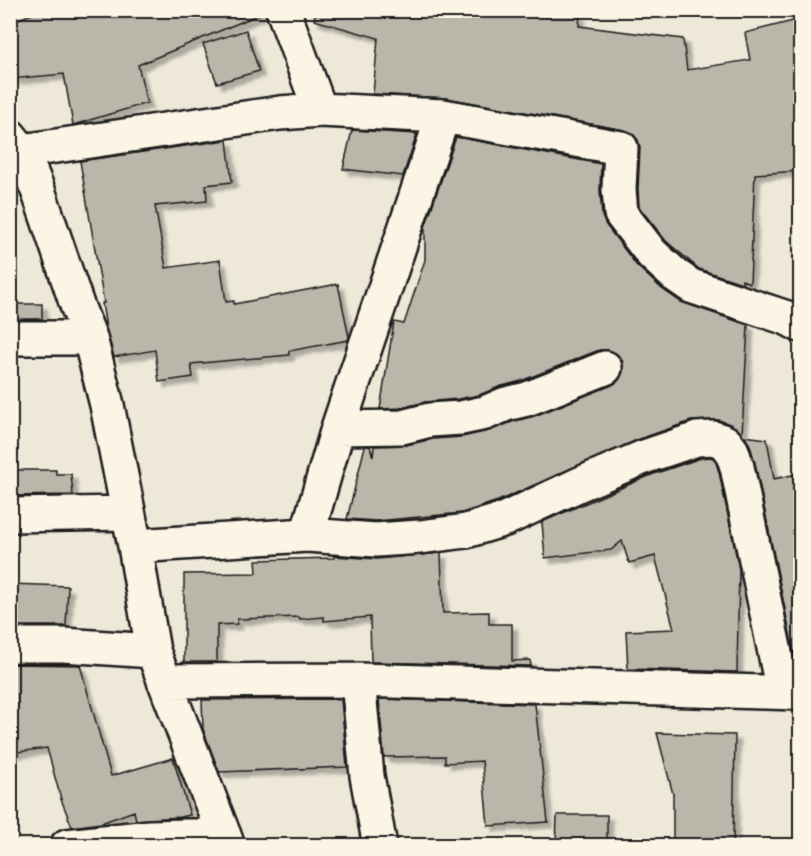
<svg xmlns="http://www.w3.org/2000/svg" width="811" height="856" viewBox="0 0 811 856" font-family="'Balsamiq Sans',sans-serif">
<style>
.building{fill:#bab6aa;stroke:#1c1c1c;stroke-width:1.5;filter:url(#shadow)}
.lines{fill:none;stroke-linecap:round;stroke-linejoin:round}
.street-casing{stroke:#1c1c1c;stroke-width:38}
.street{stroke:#fcf5e5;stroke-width:33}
</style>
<defs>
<filter id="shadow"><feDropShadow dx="5.5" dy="5.5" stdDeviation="1.5" flood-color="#0004"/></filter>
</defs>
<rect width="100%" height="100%" fill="#eee8d9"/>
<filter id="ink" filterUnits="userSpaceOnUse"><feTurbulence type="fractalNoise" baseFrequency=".0167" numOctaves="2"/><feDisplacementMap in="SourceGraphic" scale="12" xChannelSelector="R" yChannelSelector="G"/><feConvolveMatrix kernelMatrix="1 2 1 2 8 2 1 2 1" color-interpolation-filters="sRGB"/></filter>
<g filter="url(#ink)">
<path class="building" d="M43,10H265V12L138,65L147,103L73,125L64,74L10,79V22Z
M316,10H551L580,15L579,26L683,39L687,70L750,60L745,33L801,19V171L755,174L750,283L742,280V283L699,269L666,241L639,207L638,189L640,148L638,140L632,133L624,130L446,98L373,94L378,38L314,20Z
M246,30L259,71L217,83L203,44Z
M352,130L417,134L403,176L343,169Z
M456,137L601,164L600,190L602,216L606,225L637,266L662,289L681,302L748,325L742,434L732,425L719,420L691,421L637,440L498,501L462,513L376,521L347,519L365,446H370L373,457L374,446L406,445L433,439L462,437L489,431L512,422L534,416L612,385L619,380L623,371V362L617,354L608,350H599L521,381L499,387L479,395L458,399L425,402L400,408L380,409L394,322L404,324L425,260V227Z
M227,140L232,182L206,185L207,201L155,206L166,268L220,260L226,302L234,301V304L338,284L349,337L348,340L289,351V355L191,364L193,377L159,382L155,350L114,357L106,328L102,303H104L80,161Z
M10,304H42V319H10Z
M744,436L767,439L774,479L801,473V668H797L755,463L750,445Z
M711,457L715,460L719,472L739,569L737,672L628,669L626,631L674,629L655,556L629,563L622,541L611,550L545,558L542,522L651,475L701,458Z
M10,470H56V474H71L73,495L10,496Z
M441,553L443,613L489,612V624H512V661L530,660L531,666L371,662L370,617L324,621V617L300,619L299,617L237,619V624L217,625V662H184V574L257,573L256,560L334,558V556L377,559Z
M10,584L68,586L66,626H10Z
M10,664L80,665L111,776L173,758L190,815L180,817L136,820L134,811L101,823L72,827L61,799L47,748L10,753Z
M341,699L347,767L219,772L203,729L202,700Z
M379,699L535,704L548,822L488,826L482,761L445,763V756L384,757Z
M657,733L735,735L733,846H673V794Z
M557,815H607V846H556Z"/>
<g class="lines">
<g class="street-casing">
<path id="street" d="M283,10L320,110
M10,136L22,151L39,193L77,305L90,338L107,405L135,546L153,651
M22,151L280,113L320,110L443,116L621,148L619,189L621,214L652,254L675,275L691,286L787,318L800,325
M10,338H90
M338,428L402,427L430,420L461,418L485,413L506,404L527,399L605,368
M10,515L128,513
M307,535L338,428L443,116
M135,546L307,535L376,540L420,537L466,531L505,519L580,484L644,457L697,439L713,438L725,442L732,451L737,467L783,692
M10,645H63L153,651L228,846
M358,680L367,776L380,846
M164,681L358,680L800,693
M67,846L150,837L224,835"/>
</g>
<use href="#street" class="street"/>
</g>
</g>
<rect width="811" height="856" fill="none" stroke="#fcf5e5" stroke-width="36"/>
<rect x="18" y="18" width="775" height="820" fill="none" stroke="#1c1c1c" stroke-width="2" filter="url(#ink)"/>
</svg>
